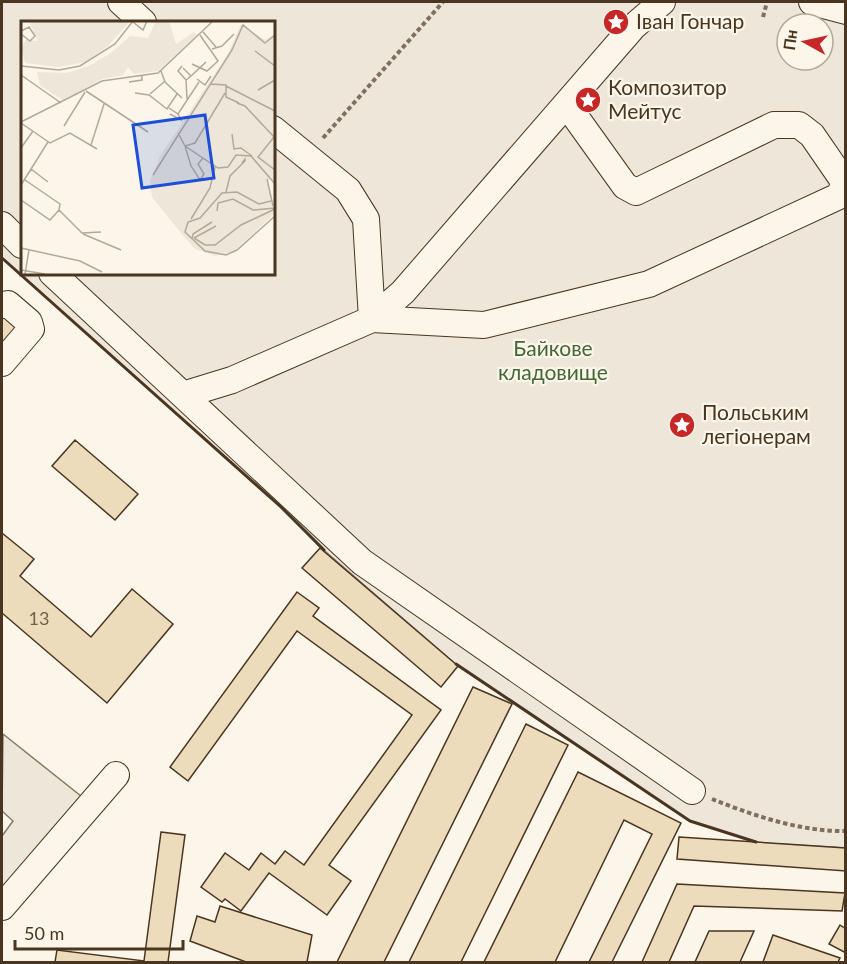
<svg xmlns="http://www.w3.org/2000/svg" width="847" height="964" viewBox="0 0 847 964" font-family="Lato,sans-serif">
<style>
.green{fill:#ede6d9;stroke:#887966;stroke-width:1.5;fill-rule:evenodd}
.parking{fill:#ede7d9;stroke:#887966;stroke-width:1.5}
.building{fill:#ecdcbc;stroke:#4a3520;stroke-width:1.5}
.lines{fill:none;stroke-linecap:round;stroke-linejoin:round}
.minor-casing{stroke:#4a3520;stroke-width:28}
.path{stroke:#7f6f5c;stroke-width:4;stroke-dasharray:4.5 3;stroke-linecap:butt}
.minor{stroke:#fbf6e9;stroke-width:26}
.wall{stroke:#4a3520;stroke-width:3}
.labels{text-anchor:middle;stroke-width:4.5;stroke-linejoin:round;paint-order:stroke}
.number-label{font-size:18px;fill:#725f47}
.poi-label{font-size:21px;fill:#4a3520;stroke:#fbf6e9;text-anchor:start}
.park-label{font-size:21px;fill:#436837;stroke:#fbf6e9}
.inset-road{fill:none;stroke:#b4a999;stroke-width:1.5}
.view{fill:#1d4ed8;fill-opacity:0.15;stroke:#1d4ed8;stroke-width:3}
.inset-edge{fill:none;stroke:#4a3520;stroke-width:3}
</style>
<rect width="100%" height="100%" fill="#fbf6e9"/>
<path class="green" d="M2,2H845V848L760,843L690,821L459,667L319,546L281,507L2,258ZM22,22H273V273H22ZM787,24H823V60H787Z"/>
<path class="parking" d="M3,734L91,804L2,899V836L13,821L2,811Z"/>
<path class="building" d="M7,313L24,328L2,354V319Z
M75,440L138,494L115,520L52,466Z
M2,533L34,559L20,576L91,637L132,589L173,624L107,703L2,613Z
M320,548L458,666L441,687L302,568Z
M297,592L319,608L313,616L441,710L329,865L351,881L327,915L269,873L241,911L225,899L222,902L201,887L225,853L249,870L261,853L275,864L285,851L304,865L412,715L297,631L188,781L170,767Z
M473,687L512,704L384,962H337Z
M526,724L568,745L461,962H409Z
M578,772L681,823L612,962H589L652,834L624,820L555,962H484Z
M161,832L185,835L168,962H55L57,950L144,961Z
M679,837L846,848V871L677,859Z
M677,884L845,893L842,911L694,906L669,962H642Z
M220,906L312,935L307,962H246L190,941L197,916L215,922Z
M840,925L846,929V953L829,944Z
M709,931H754L740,962H695Z
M773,935L840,958L838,962H763Z"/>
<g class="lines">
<g class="minor-casing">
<path id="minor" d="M121,2L143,22
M812,2L846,11
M273,129L348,190L366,219L372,319L484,325L649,284L839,196L845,183L812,135L799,125H774L636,192L625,186L567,105
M2,225L22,245
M52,273L362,562L692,791
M2,305L8,304L29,322L31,329L2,363
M183,395L232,380L372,319L403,292L633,27L662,2
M2,907L116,775"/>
</g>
<path class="path" d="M763,17L767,2
M323,138L443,2
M712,799C752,815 801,832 846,831"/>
<use href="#minor" class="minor"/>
<path class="wall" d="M2,258L281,507L324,550
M456,664L690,821L756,842"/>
</g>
<defs>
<g id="sight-disc" transform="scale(1.35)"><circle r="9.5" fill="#c62828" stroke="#fbf6e9"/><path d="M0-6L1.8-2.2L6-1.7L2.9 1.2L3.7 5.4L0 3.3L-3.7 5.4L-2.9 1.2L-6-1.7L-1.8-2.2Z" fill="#fff"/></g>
</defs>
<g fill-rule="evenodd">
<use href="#sight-disc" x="616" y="22"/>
<use href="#sight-disc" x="588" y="100"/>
<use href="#sight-disc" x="682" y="425"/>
</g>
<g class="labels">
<g class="number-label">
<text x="39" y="625">13</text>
</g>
<g class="poi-label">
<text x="636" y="29">Іван Гончар</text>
<text x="608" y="95">Композитор<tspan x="608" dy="24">Мейтус</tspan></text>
<text x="702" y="420">Польським<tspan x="702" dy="24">легіонерам</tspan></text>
</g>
<g class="park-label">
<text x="553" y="356">Байкове<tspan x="553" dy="24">кладовище</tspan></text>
</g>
</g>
<g transform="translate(21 21)">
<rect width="254" height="254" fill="#fbf6e9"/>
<path d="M13,0H109L87,25L64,41L38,46L4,42L0,25L5,19L17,20L9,3ZM135,0H148L155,23L173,11L176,14L137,50L113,53L107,46L102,54L81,58L43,80L19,64L16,51L45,52L68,45L90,32L109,15L127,17ZM220,3L244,19L253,13V160L246,158L253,193L213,230L195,235L174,228L164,217L131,176L129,160L139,135L207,33Z" fill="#ede6d9"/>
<path class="inset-road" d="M112,1L122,9L126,0M0,10L8,6L14,15L9,20L0,13M182,11L195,26M191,28L201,25L213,13M234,30L254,45M171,43L186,50L197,40L179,14M0,45L38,49L59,45L94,23L112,0M161,45L157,50L165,59L170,55M162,47L170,55L185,41M140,50L144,61L161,77M0,54L40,82M176,58L184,64L190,55M165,59L166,78M108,61L121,59V54M189,63L205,64V76L218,82M205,65L254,90M237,69L254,59M65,70L127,111M114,72L128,74L146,88L156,73M129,73L144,60M216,82L224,85L254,117M148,87L157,93L178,61M149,93L160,99L157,93M0,101L81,60L137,52L192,0M0,102L29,122L49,112L76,128M43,105L64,71M157,112L164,125L197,147L207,146L215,134L230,135L254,163M211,113L213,128L220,127L231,135M253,116L237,136L254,149M70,124L83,83M0,127L12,110M182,137L177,143L183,153L179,159L170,145L164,125L174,122L204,72M10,148L27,161M132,154L211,29L222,4L244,22L254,14M246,158L252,185M0,164L27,121M205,171L209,155L224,140V138L221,142M0,179L29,199L38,189L39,183L4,159M250,180L238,183L216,171L201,172L179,197L167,201L164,211L184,230L205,234L216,229L254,195M38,189L61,212L80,211M196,190L197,182L212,178L232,189L254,187M170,198L189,167L194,146M62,213L100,229M173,217L184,224H194L220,204L254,188M173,217L195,205M171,218L172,213L191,201M0,227L59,240L81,251M0,249L24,253M4,253L8,229"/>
<path class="view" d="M184,94L193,157L121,167L112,104Z"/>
<rect width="254" height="254" class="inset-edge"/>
</g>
<rect width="847" height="964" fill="none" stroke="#4a3520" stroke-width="6"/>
<g transform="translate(805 42) rotate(278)"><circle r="28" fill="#fbf6e9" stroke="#b4a999" stroke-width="1.5"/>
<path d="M0-4.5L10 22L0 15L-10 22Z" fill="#c62828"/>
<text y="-9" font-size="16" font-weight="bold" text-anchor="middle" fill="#4a3520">Пн</text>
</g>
<path d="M15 940v9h168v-9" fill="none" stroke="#4a3520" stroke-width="3"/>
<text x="24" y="940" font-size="18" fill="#4a3520" stroke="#fbf6e9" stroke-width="4.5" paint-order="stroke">50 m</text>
</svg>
